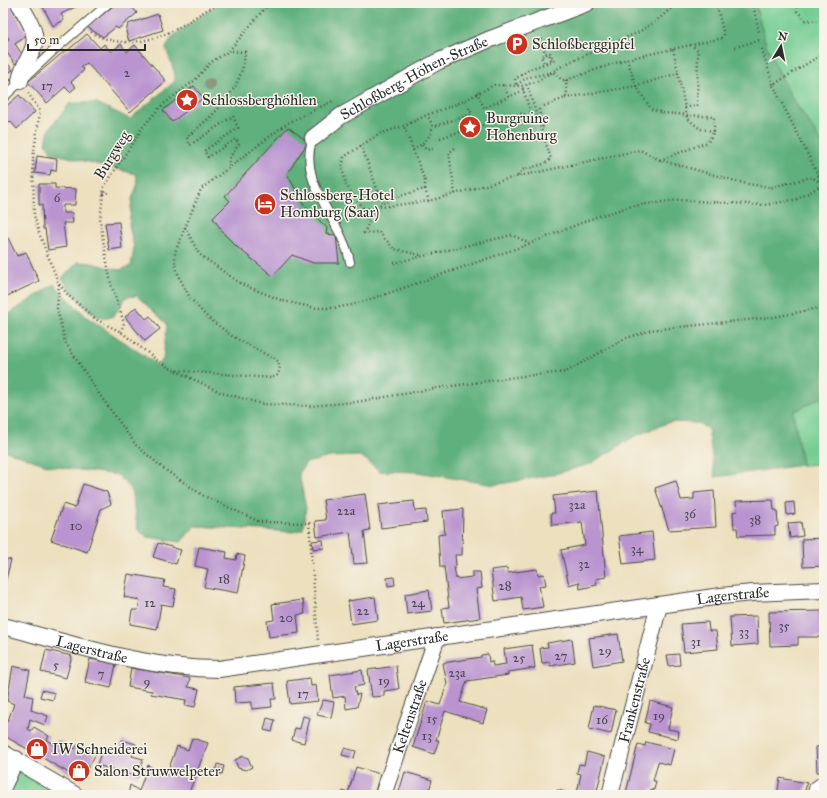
<svg xmlns="http://www.w3.org/2000/svg" width="827" height="798" viewBox="0 0 827 798" font-family="'IM FELL Great Primer',serif">
<style>
.green{fill:#74cd93;stroke:#507c5f}
.forest{fill:#5fb07d;stroke:#456e54}
.building{fill:#b994d0}
.lines{fill:none;stroke-linecap:round;stroke-linejoin:round}
.service-casing{stroke:#484641;stroke-width:10}
.minor-casing{stroke:#484641;stroke-width:18}
.path{stroke:#484641;stroke-width:2.5;stroke-dasharray:1 3;stroke-linecap:butt}
.service{stroke:#fff;stroke-width:8}
.minor{stroke:#fff;stroke-width:16}
.tree{fill:#8e977f}
.labels{text-anchor:middle;stroke-width:3;stroke-linejoin:round;paint-order:stroke}
.number-label{font-size:13px;fill:#4e4554}
.poi-label{font-size:15px;fill:#2b2b2b;stroke:#f7f3e8;text-anchor:start}
.street-label{font-size:15px;fill:#2b2b2b;stroke:#f7f3e8}
</style>
<rect width="100%" height="100%" fill="#f7f3e8"/>
<filter id="ink" filterUnits="userSpaceOnUse"><feTurbulence type="fractalNoise" baseFrequency=".025" numOctaves="2"/><feDisplacementMap in="SourceGraphic" scale="8" xChannelSelector="R" yChannelSelector="G"/><feConvolveMatrix kernelMatrix="1 2 1 2 8 2 1 2 1" color-interpolation-filters="sRGB"/></filter>
<filter id="wash" filterUnits="userSpaceOnUse"><feTurbulence type="fractalNoise" baseFrequency=".012" numOctaves="4" result="noise"/><feDisplacementMap in="SourceGraphic" scale="16" xChannelSelector="R" yChannelSelector="G"/><feGaussianBlur stdDeviation="0.9" result="paint"/><feColorMatrix in="noise" values="0 0 0 0 0 0 0 0 0 0 0 0 0 0 0 0 0 1.4 0 .05"/><feComposite in="paint" operator="in"/></filter>
<g filter="url(#wash)">
<rect width="100%" height="100%" fill="#ede0bf"/>
<path class="green" d="M755,3H824V146L790,95L766,45Z
M820,398L824,400V464L802,465L793,412Z
M3,764L26,775L56,795H3Z"/>
<path class="forest" d="M219,3H755L766,45L790,95L824,146V400L820,398L793,412L802,465L715,477L708,429L698,423L670,422L635,436L590,464L551,475L494,485L417,472L380,471L361,456L330,457L306,463L299,474L306,508L303,529L293,532L195,526L181,542L147,537L138,530L131,490L118,475L50,466L3,450V318L54,284L87,317L158,365L163,359L167,324L137,296L126,297C122,302 119,310 114,315C97,330 69,289 62,278L78,262L91,263L120,270L131,266L134,248L129,225L132,199L138,183L136,174L52,153L46,143L49,129L70,103H97L130,119L175,81V74L166,48L172,37Z"/>
<g id="blocks">
<path class="building" d="M3,3H9L28,35L15,44L24,57L15,64L3,47V44L9,39L3,29Z
M41,3H78L79,5L61,14L64,20L53,26Z
M117,3H129L137,13L118,29L116,27L103,37L87,27Z
M158,14L163,30L129,41L126,32L128,24Z
M87,34L100,48L104,44L111,52L121,44L127,52L135,45L166,81L130,112L87,63L81,67L84,70L71,82L76,87L70,92L65,87L47,103L28,82L66,50L67,51Z
M8,64L13,70L6,74L11,80L3,84V68Z
M194,86L203,98L172,122L163,110Z
M19,95L35,112L17,129L10,121L3,128V109Z
M288,127L308,142L287,174L305,206L327,228L326,234L336,235L339,263H313L292,255L273,276L237,247L225,235L213,218L230,201L225,196Z
M37,156L57,159L56,171L51,170L50,175L35,173Z
M39,184H55V188L76,189L75,205H63V213H72L73,223H63L66,247L48,250L45,229H43L42,205H39Z
M119,222L122,248L109,250L105,223Z
M3,234L4,237L8,238L17,256L26,252L39,281L3,298Z
M136,307L146,319L150,316L160,329L145,341L125,317Z
M676,481L681,500L694,499V493L714,491L716,527L669,530L655,488Z
M83,484L107,492L111,504L101,509L87,552L51,540L63,504L75,508Z
M598,491L606,577L596,579L597,585L580,589L579,582L569,585L561,550L585,545L582,522L552,525L551,513H555L553,496Z
M365,494L370,530L364,531L368,563L354,564L350,532L317,537L315,521L326,520L323,500Z
M773,500L774,510H777L778,526L775,527V535L738,536L737,528H734L733,512L737,511L736,501Z
M414,501L415,511L426,510L427,522L381,528L378,505Z
M794,502L795,514L787,515L786,503Z
M463,509L462,555H455L456,566H454L456,579L472,577V572H480L482,588L476,589L480,618L444,623L442,608L449,607L444,567H440L438,535L445,534L443,511Z
M801,522L803,536L790,538L788,523Z
M652,532L655,560L623,564L619,536Z
M824,538V566L803,567L802,539Z
M323,540L324,548L313,549L312,541Z
M158,543L181,550L176,564L153,557Z
M199,547L227,552L226,558L236,560L237,554L245,556L238,593L204,587L208,569L195,566Z
M3,558L11,560L4,587H3Z
M507,568L508,573L537,569L538,575L544,574L546,585L539,586L543,607L523,610L521,597L495,601L491,570Z
M128,574L165,580L163,587L176,589L173,606L161,604L157,629L130,624L132,610H138L140,600L124,597Z
M394,577L395,585L388,586L387,578Z
M429,590L432,611L407,614L405,594Z
M375,597L378,620L351,624L348,601Z
M303,600L305,614L297,615L299,633L269,637L267,621L274,620L272,604Z
M822,611L823,637H798V645L770,646L769,612Z
M757,616L758,644L732,646L730,617Z
M708,622L709,631H716L718,649L684,652L681,624Z
M618,634L622,661L593,666L589,638Z
M572,639L575,662L550,666V662L542,663L540,648L548,647L547,643Z
M532,645L535,668L508,672V675L467,681L460,702L487,710L483,723L445,711L436,740H439L434,754L413,747L427,701L440,705L447,684L443,663L481,657V655L488,654L489,662L492,661L493,666L506,664L504,649Z
M46,650L72,656L66,678L41,672Z
M679,654L680,665L669,666L667,655Z
M90,659L116,664L111,688L85,682Z
M13,666L30,670L25,695L33,697L31,710L48,716L45,725L30,719L28,729L31,731L34,727L49,736L47,740L58,746L61,741L75,749L78,744L96,754L81,780L3,735V729L9,718L14,704L7,701Z
M396,666L399,689L384,691V696L372,697L368,670Z
M131,668L190,678L188,687L199,689L195,707L185,705L186,700L151,694L152,691L128,687Z
M362,670L364,685L354,687L356,695L360,694L357,707L346,709L345,696L333,698L330,675Z
M310,678L311,686L316,685L318,701L290,704L287,681Z
M274,683L276,699H271L272,707L252,709V702L235,703L234,687Z
M42,690L55,693L53,700L40,697Z
M323,700L334,702L331,718L317,715Z
M650,701L673,707L668,729L679,731L678,739L648,732L650,724L645,723Z
M594,705L616,710L611,734L589,729Z
M303,716L310,718L304,743L292,740L295,728L300,729Z
M267,718L275,720L272,732L264,730Z
M192,738L208,743L188,795H128L130,785L139,791L148,765L166,776L177,746L188,750Z
M122,740L136,744L132,756L143,759L138,777L97,765L103,747L119,752Z
M646,742L674,749L670,765L658,762L653,781H656L654,790L651,789L649,795L626,793L638,744L645,746Z
M824,746V772H817L816,747Z
M344,748L356,751L354,758L342,755Z
M587,752L605,757L596,795L577,793L581,774L577,773L579,764L584,765Z
M243,756L248,758L252,767L246,770L238,768L235,760Z
M217,764L224,766L222,774L215,773Z
M356,767L380,774L374,795H342L343,791L348,793Z
M405,772L432,780L428,795H398Z
M780,778L807,783L804,795H777Z
M557,790L572,794L571,795H556Z"/>
</g>
</g>
<g filter="url(#ink)">
<use href="#blocks" fill-opacity="0" stroke="#484641" stroke-width="1"/>
<g class="lines">
<g class="service-casing">
<path id="service" d="M3,98L52,52L109,3
M313,138C296,183 342,219 350,262"/>
</g>
<g class="minor-casing">
<g id="minor">
<path d="M19,3C27,17 39,33 33,49C28,61 22,68 20,81"/>
<path id="s1" d="M313,138L341,116L437,62L488,40L587,3"/>
<path id="s2" d="M3,626C73,644 146,669 219,669L721,596L753,593L824,590"/>
<path d="M3,753L75,795"/>
<path d="M3,787L16,759"/>
<path id="s3" d="M383,795L437,637"/>
<path id="s4" d="M610,795L659,605"/>
<path d="M816,795L817,789L824,784"/>
</g>
</g>
<path class="path" d="M716,3L724,35
M753,3L759,33
M798,3L797,11L805,20L817,21
M91,32C117,48 148,43 174,30C194,20 206,6 229,3
M735,47L760,40
M762,49L773,85
M627,59L636,86L678,73
M824,61L820,67L824,77
M516,84L515,79L530,69L552,61L549,54L541,56L544,63L554,60L550,53H545L540,37
M503,85L509,97
M517,85L526,78L553,72L562,80H566L627,59L723,38
M477,92L484,108L524,90
M28,93L40,111L33,158L34,215L39,233L59,284L69,296L97,320L121,332L157,360L173,370L271,378L278,375L280,367L278,361L232,336L207,317L190,298L179,277L175,264V252L201,189L286,124L333,101
M565,98L636,86L651,109L663,113L714,117V131
M544,106L565,98L567,94L566,80
M685,108L697,105L698,50L689,44
M539,109L540,114L545,126L541,128
M432,127L472,114L465,100
M440,138L523,113L529,119L532,117L522,86
M361,145L382,202
M422,145L427,150L433,148
M413,150C420,146 433,136 432,127C432,123 429,118 427,115
M660,160L708,142L714,131L700,129L687,118L673,48
M228,166L230,157L239,144L236,139L208,157L204,151L238,128L233,116L190,145L187,137C214,115 243,90 245,52L229,51
M819,175L824,174
M518,176L522,170L544,164L551,159L527,85
M822,183L773,85L824,53
M425,189L429,201
M103,194L109,192
M455,194L449,153L456,147
M376,206L403,195L425,189V181L404,126
M364,209L429,201L511,178L640,150L660,160L747,184L772,187L812,177L822,184
M185,227L199,254L241,284L283,301L316,308H333L352,305L389,293L529,244L596,217L632,206L678,200L765,205L798,199L824,184
M420,255L394,249L379,232L364,233L369,222L364,209L346,185L342,167L344,157L379,134L404,126L427,115L462,102L494,85L522,86L538,81L565,64L639,32L660,18L670,9V3
M394,263L512,235L529,243
M59,284L57,308L65,342L99,394L136,445L164,469L204,496L260,522L309,523L318,640
M121,332L124,323L111,284L103,240L100,220L104,187L143,127L160,107L195,80L210,63L229,51L269,3
M176,371L220,392L262,404L310,406L356,402L438,388L523,376L566,372L624,339L651,330L775,317L824,307"/>
<use href="#service" class="service"/>
<use href="#minor" class="minor"/>
</g>
<circle class="tree" cx="210" cy="84" r="6"/>
</g>
<defs>
<g id="parking-disc" transform="scale(1.15)"><circle r="9.5" fill="#c8321e" stroke="#f7f3e8"/><path d="M-3.5-5.5H1a3.5 3.5 0 0 1 0 7H-1V5.5H-3.5ZM-1-3.4V-.6H.8a1.4 1.4 0 0 0 0-2.8Z" fill="#fff"/></g>
<g id="sight-disc" transform="scale(1.15)"><circle r="9.5" fill="#c8321e" stroke="#f7f3e8"/><path d="M0-6L1.8-2.2L6-1.7L2.9 1.2L3.7 5.4L0 3.3L-3.7 5.4L-2.9 1.2L-6-1.7L-1.8-2.2Z" fill="#fff"/></g>
<g id="hotel-disc" transform="scale(1.15)"><circle r="9.5" fill="#c8321e" stroke="#f7f3e8"/><path d="M-6-4.5h1.5V1H6V5H4.5V3h-9V5H-6ZM-4 0a1.8 1.8 0 1 1 3.6 0ZM.5 0V-2.5h3Q6-2.5 6 0Z" fill="#fff"/></g>
<g id="shop-disc" transform="scale(1.15)"><circle r="9.5" fill="#c8321e" stroke="#f7f3e8"/><path d="M-5-2.5h2.3a2.7 3.5 0 0 1 5.4 0H5L5.5 6h-11ZM-1.5-2.5h3a1.5 2.3 0 0 0-3 0Z" fill="#fff"/></g>
</defs>
<g fill-rule="evenodd">
<use href="#parking-disc" x="517" y="44"/>
<use href="#sight-disc" x="187" y="100"/>
<use href="#sight-disc" x="470" y="127"/>
<use href="#hotel-disc" x="265" y="204"/>
<use href="#shop-disc" x="37" y="749"/>
<use href="#shop-disc" x="79" y="771"/>
</g>
<g class="labels">
<g class="number-label">
<text x="127" y="77">2</text>
<text x="47" y="90">17</text>
<text x="57" y="202">6</text>
<text x="577" y="509">32a</text>
<text x="346" y="515">22a</text>
<text x="690" y="518">36</text>
<text x="755" y="524">38</text>
<text x="76" y="530">10</text>
<text x="637" y="553">34</text>
<text x="584" y="568">32</text>
<text x="224" y="583">18</text>
<text x="505" y="590">28</text>
<text x="150" y="607">12</text>
<text x="418" y="607">24</text>
<text x="363" y="615">22</text>
<text x="286" y="622">20</text>
<text x="784" y="630">35</text>
<text x="744" y="636">33</text>
<text x="696" y="646">31</text>
<text x="605" y="655">29</text>
<text x="561" y="660">27</text>
<text x="519" y="662">25</text>
<text x="56" y="669">5</text>
<text x="457" y="677">23a</text>
<text x="101" y="678">7</text>
<text x="384" y="685">19</text>
<text x="147" y="686">9</text>
<text x="303" y="698">17</text>
<text x="659" y="720">19</text>
<text x="432" y="723">15</text>
<text x="602" y="724">16</text>
<text x="427" y="740">13</text>
</g>
<g class="poi-label">
<text x="532" y="49">Schloßberggipfel</text>
<text x="202" y="105">Schlossberghöhlen</text>
<text x="486" y="123">Burgruine<tspan x="486" dy="17">Hohenburg</tspan></text>
<text x="280" y="200">Schlossberg-Hotel<tspan x="280" dy="17">Homburg (Saar)</tspan></text>
<text x="52" y="754">IW Schneiderei</text>
<text x="94" y="776">Salon Struwwelpeter</text>
</g>
<g class="street-label">
<text dy="5" stroke="none"><textPath href="#s1" startOffset="118">Schloßberg-Höhen-Straße</textPath></text>
<text transform="translate(112 155) rotate(-58)" y="5">Burgweg</text>
<text dy="5" stroke="none"><textPath href="#s2" startOffset="740">Lagerstraße</textPath></text>
<text dy="5" stroke="none"><textPath href="#s2" startOffset="416">Lagerstraße</textPath></text>
<text dy="5" stroke="none"><textPath href="#s2" startOffset="92">Lagerstraße</textPath></text>
<text dy="5" stroke="none"><textPath href="#s4" startOffset="98">Frankenstraße</textPath></text>
<text dy="5" stroke="none"><textPath href="#s3" startOffset="83">Keltenstraße</textPath></text>
</g>
</g>
<rect width="827" height="798" fill="none" stroke="#f7f3e8" stroke-width="16"/>
<g transform="translate(781 46) rotate(10)" stroke="#f7f3e8" stroke-width="3" paint-order="stroke">
<path d="M0-3L7 15L0 10L-7 15Z" fill="#2b2b2b"/>
<text y="-6" font-size="11" font-weight="bold" text-anchor="middle" fill="#2b2b2b">N</text>
</g>
<path d="M28 44v6h117v-6" fill="none" stroke="#2b2b2b" stroke-width="2"/>
<text x="34" y="44" font-size="12" fill="#2b2b2b" stroke="#f7f3e8" stroke-width="3" paint-order="stroke">50 m</text>
</svg>
